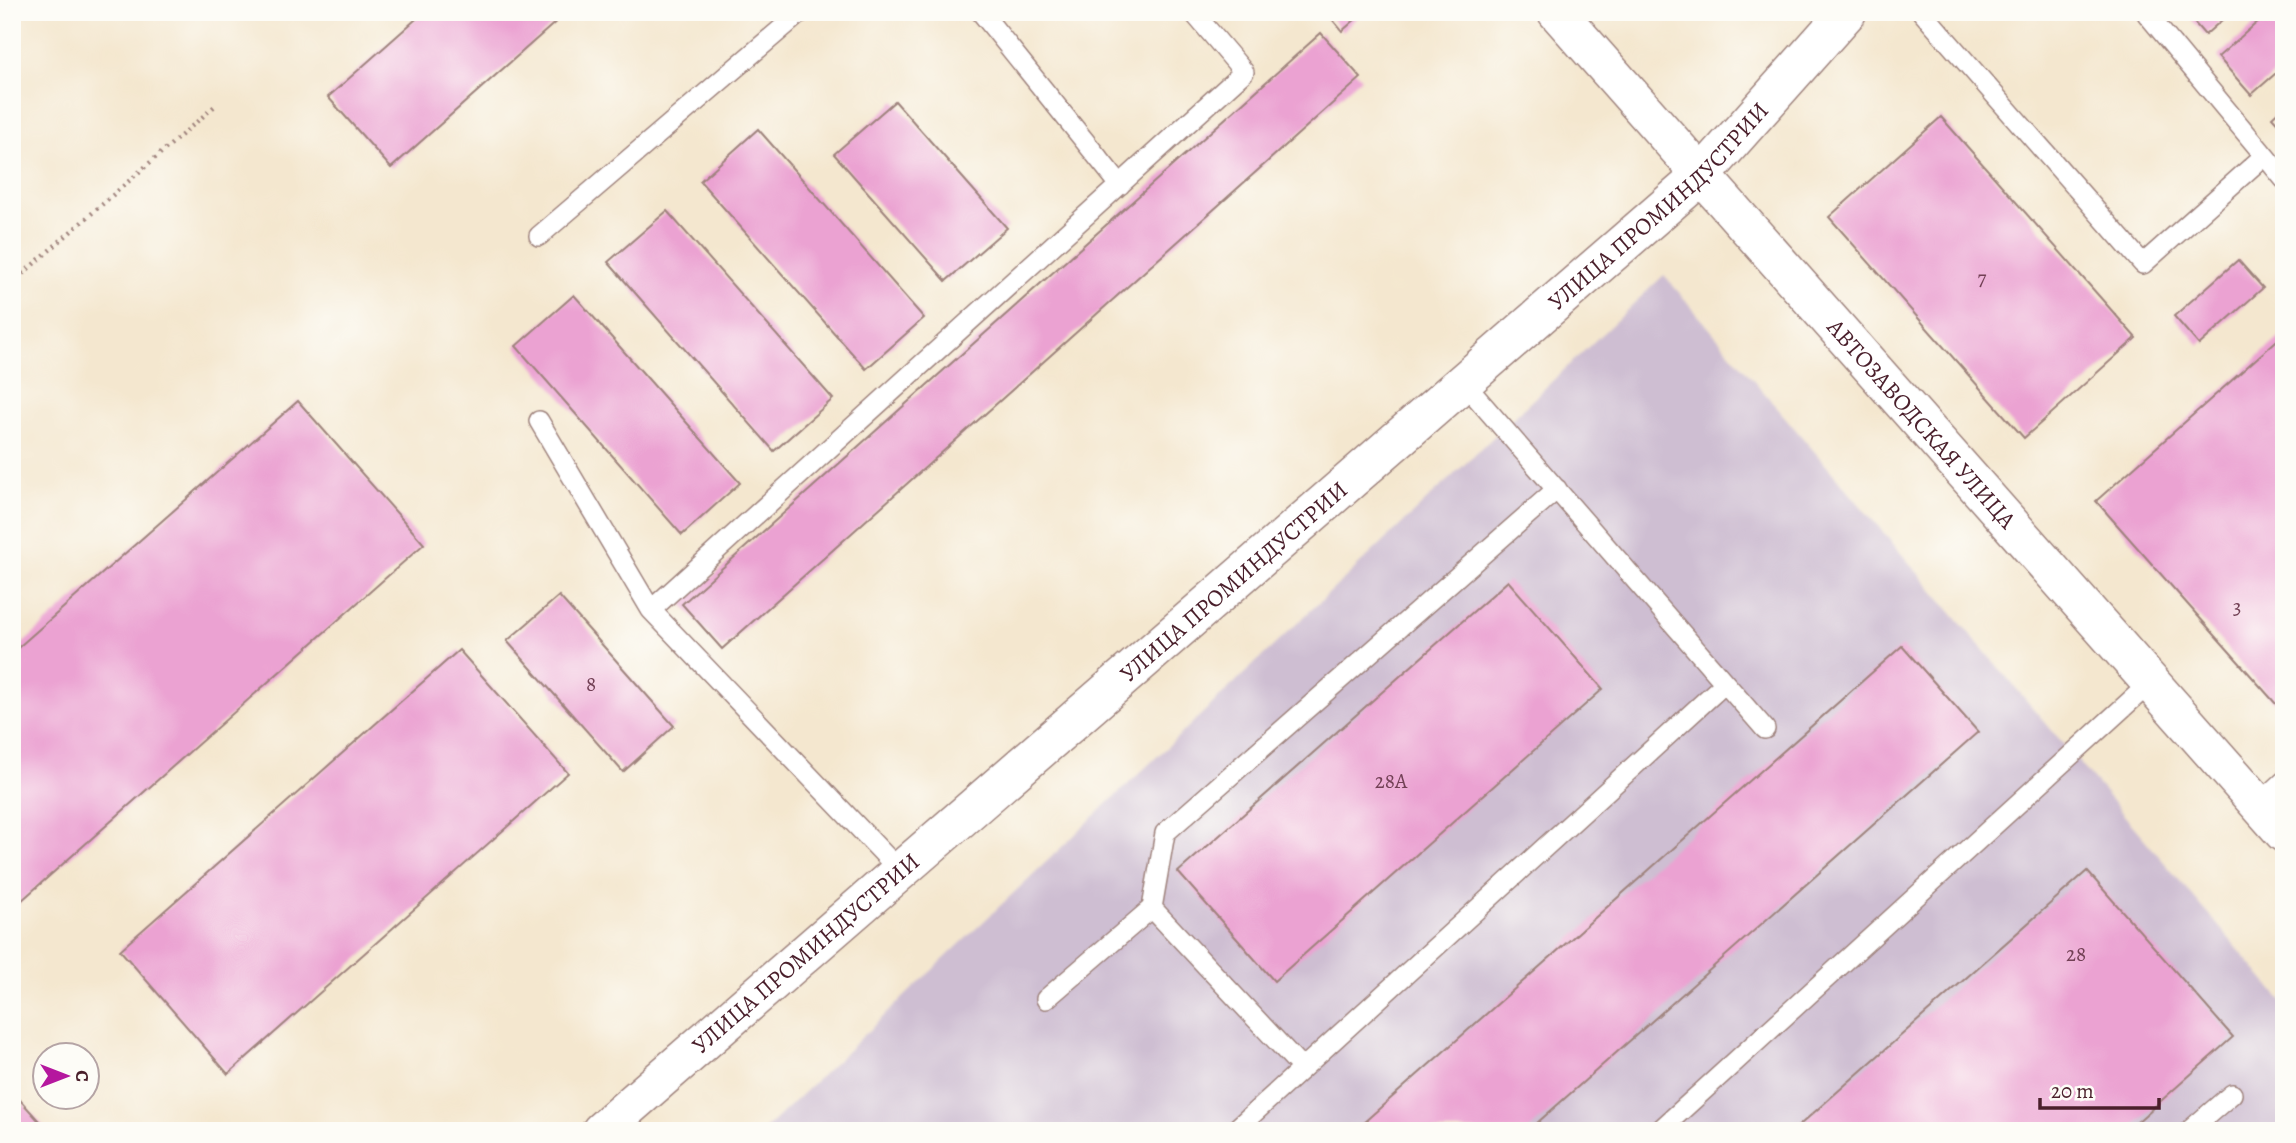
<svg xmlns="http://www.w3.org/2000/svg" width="2296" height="1143" viewBox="0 0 2296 1143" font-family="Alegreya,serif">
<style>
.industrial{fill:#cebed2}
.building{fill:#eba2d2}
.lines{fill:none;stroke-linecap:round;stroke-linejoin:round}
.lane-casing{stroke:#9f837d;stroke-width:22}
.secondary-casing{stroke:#9f837d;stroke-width:41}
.path{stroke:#9f837d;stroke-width:4.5;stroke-dasharray:2 5;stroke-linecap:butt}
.lane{stroke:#fff;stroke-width:19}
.secondary{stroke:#fff;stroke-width:38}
.labels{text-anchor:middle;stroke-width:5;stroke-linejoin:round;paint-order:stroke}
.number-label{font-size:21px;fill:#724055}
.street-label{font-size:24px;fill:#4a1f2b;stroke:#fdfcf7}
</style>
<rect width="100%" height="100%" fill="#fdfcf7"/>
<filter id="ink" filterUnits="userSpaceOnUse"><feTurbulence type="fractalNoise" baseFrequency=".0143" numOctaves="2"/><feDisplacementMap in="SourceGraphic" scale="14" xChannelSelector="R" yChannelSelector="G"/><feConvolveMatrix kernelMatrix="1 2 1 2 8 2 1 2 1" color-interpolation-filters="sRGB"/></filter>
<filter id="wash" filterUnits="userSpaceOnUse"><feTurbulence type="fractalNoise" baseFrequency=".00686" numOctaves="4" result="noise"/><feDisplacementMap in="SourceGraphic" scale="28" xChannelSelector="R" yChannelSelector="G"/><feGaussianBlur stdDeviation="1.57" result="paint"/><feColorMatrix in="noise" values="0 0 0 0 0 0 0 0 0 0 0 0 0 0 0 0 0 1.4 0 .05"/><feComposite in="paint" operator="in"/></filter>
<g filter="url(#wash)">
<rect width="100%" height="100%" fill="#f4e7cf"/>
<path class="industrial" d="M1664,275L2284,1003V1131H763Z"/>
<g id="blocks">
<path class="building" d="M424,12H567L391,168L328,97Z
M1326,12H1364L1342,31Z
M2185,12H2231L2205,35Z
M2269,12H2284V66L2251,95L2218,57Z
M1321,33L1361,78L722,649L682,604Z
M895,101L1007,228L946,281L834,154Z
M2284,106V130L2272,117Z
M1941,117L2136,338L2024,438L1829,217Z
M758,129L924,318L866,369L700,181Z
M667,211L833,399L774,451L608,262Z
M2238,260L2263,288L2199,345L2174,316Z
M574,295L740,483L682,535L516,346Z
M2284,334V713L2096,501Z
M298,401L424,544L12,909V653Z
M1508,581L1603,689L1274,981L1178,872Z
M559,596L674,726L623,772L507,641Z
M1902,646L1978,732L1528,1131H1354Z
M459,650L568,773L228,1074L120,950Z
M2087,871L2233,1037L2127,1131H1793Z
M12,1091L48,1131H12Z"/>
</g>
</g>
<g filter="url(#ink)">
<use href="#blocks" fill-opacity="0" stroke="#9f837d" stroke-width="2"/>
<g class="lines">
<g class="lane-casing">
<path id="lane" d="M981,12L1120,185
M1922,12L2143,264L2264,156
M2147,14L2284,179
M539,236L801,12
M1463,382L1765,729
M539,421L651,610
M2258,805L2284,781
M900,871L651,610L1244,72L1193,12
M1152,908L1165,833L1557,489
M1046,999L1152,908L1302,1068
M1234,1131L1725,683
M1659,1131L2150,683
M2189,1131L2232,1094"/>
</g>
<g class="secondary-casing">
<g id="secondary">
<path id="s1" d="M1557,12L2284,833"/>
<path id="s2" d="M601,1131L1702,175L1847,12"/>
</g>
</g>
<path class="path" d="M12,283L216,105"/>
<use href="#lane" class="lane"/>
<use href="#secondary" class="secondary"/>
</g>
</g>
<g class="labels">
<g class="number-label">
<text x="1982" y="285">7</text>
<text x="2237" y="614">3</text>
<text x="591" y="691">8</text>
<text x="1391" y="788">28А</text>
<text x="2076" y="961">28</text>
</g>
<g class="street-label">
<text dy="8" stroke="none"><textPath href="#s2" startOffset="1405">УЛИЦА ПРОМИНДУСТРИИ</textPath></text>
<text dy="8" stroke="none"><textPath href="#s1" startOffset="550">АВТОЗАВОДСКАЯ УЛИЦА</textPath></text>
<text dy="8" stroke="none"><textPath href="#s2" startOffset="838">УЛИЦА ПРОМИНДУСТРИИ</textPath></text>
<text dy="8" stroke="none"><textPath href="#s2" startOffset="271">УЛИЦА ПРОМИНДУСТРИИ</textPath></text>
</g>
</g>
<rect width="2296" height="1143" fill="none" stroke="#fdfcf7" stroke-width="42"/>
<g transform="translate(66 1076) rotate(90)"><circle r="33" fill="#fdfcf7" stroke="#b5a4a5" stroke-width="2"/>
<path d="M0-5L12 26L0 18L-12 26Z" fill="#b5179e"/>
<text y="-10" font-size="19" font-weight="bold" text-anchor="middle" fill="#4a1f2b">С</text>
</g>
<path d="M2040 1098v10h119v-10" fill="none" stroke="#4a1f2b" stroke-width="3.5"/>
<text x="2051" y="1098" font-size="21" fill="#4a1f2b" stroke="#fdfcf7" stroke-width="5" paint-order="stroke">20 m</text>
</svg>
